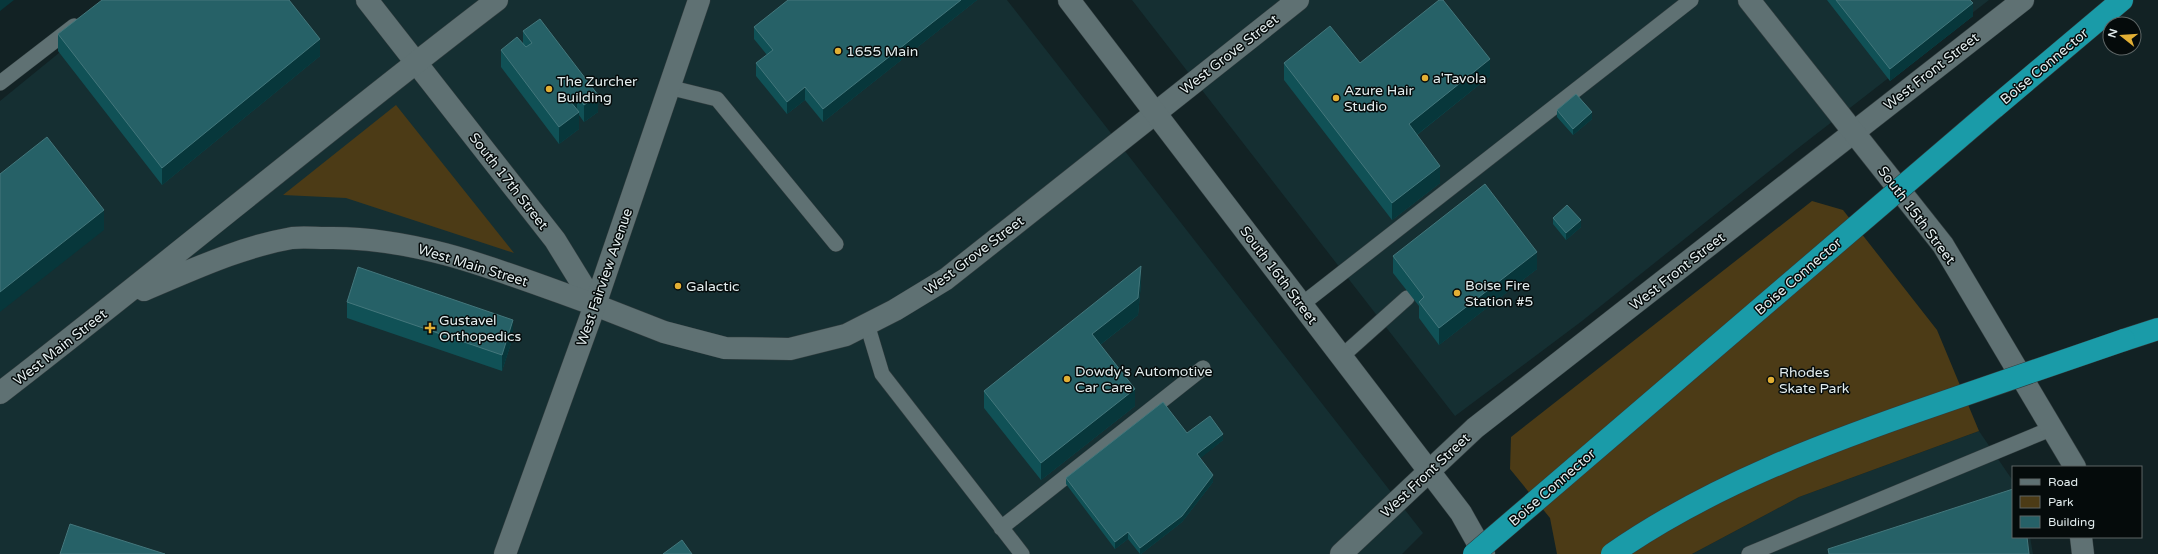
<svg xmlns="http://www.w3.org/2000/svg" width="2158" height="554" viewBox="0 0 2158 554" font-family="'Varela Round',sans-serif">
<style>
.built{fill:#152f32}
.green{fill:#4c3b16}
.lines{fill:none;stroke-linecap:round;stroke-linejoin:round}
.service-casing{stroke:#323d3f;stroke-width:16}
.minor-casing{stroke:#323d3f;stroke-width:23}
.tertiary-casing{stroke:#323d3f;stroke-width:23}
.secondary-casing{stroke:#323d3f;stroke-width:23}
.motorway-casing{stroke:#323d3f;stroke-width:23}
.service{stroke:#5f7173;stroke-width:15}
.minor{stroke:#5f7173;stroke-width:22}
.tertiary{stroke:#5f7173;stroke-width:22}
.secondary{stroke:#5f7173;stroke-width:22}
.motorway{stroke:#1a9ba8;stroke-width:22}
.motorway-bridge-casing{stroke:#323d3f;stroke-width:23;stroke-linecap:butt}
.motorway-bridge{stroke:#1a9ba8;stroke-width:22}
.wall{fill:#105156}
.shaded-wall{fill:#07373b}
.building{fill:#266167;stroke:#44777c}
.poi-dot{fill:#e2af34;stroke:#050b0b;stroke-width:1.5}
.labels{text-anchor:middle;stroke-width:3;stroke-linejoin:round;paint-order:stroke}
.poi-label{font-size:14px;fill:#e2eced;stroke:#050b0b;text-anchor:start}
.street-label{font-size:14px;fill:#e2eced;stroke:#050b0b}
</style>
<rect width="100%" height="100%" fill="#122224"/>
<path class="built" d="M124,0H1007L1423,533L1402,554H0V101Z
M1132,0H1989L1797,149L1582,321L1455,416Z
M1979,431L2013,481V537H2030L2033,554H1692L1799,497Z"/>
<path class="green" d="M396,105L514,253L346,198L283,195Z
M1812,201L1843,210L1937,330L1979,431L1799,497L1692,554H1557L1550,518L1510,469L1511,437Z"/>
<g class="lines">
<g class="service-casing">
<path id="service" d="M0,83L74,26
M668,87L717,99L836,244
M1301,305L1691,0
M867,324L882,374L1022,554
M1341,357L1407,298
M1001,528L1203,368
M1749,554L2053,428"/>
</g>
<g class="minor-casing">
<path id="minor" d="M367,0L555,240L595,305"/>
</g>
<g class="tertiary-casing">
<path id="tertiary" d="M595,305L664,332L725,348L790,349L846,335L895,310L946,279L1298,0
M1341,554L1475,428L2023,0"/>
</g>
<g class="secondary-casing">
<path id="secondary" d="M1069,0L1461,513L1484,554
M1749,0L1943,245L2075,467
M144,290C192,270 240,247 292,238C303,237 315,238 326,238C419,236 508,274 595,305
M0,393C167,264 329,128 497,0
M2081,537L2083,554
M505,554L595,305L699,0"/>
</g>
<g class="motorway-casing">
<path id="motorway" d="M1994,108L2122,0
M2124,340L2158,329"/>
</g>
<use href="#service" class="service"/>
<use href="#minor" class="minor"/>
<use href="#tertiary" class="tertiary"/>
<use href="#secondary" class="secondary"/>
<use href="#motorway" class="motorway"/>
<g class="motorway-bridge-casing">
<path id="motorway-bridge" d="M1474,554L1994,108
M1612,554C1711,485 1827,442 1941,403C2002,382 2063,361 2124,340"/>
</g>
<use href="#motorway-bridge" class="motorway-bridge"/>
</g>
<path class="wall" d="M788,0H977L823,122L805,100L787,114L756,76V63L767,55L754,39V27Z
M1827,0H1970L1973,16L1890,81Z
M523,31L598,112L584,122L579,115V129L559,144L501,67V50L523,45Z
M58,34L320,56L162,185L58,51Z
M1284,63H1360L1490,76L1417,135L1440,183L1392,220L1284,80Z
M1557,110L1592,119L1573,135L1557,117Z
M1553,218L1581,227L1566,240L1553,224Z
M1393,256L1537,269L1439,345L1419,318V306L1393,273Z
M1141,283L1138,315L1100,345L1135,406L1041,480L984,408V391Z
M347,302L513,337L502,371L347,318Z
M1187,433L1223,440L1200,458L1213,482L1182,522L1141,554H1140L1128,539L1115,549L1066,484V478Z"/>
<path class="shaded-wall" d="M0,0H14L0,11Z
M961,0H977L823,122V109Z
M1973,3V16L1890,81V69Z
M320,39V56L162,185V168Z
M1490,59V76L1409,141V124Z
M805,87V100L787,114V102Z
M577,95V112L570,101Z
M598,95V112L584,122V105Z
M579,112V129L559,144V127Z
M1592,112V119L1573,135V129Z
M1440,166V183L1392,220V203Z
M104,210V230L0,312V292Z
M1581,220V227L1566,240V233Z
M1537,252V269L1439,345V328Z
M1141,266V283L1138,315L1092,351V334Z
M513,320V337L502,371V355Z
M1135,389V406L1041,480V463Z
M1223,434V440L1197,461V454Z
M1213,475V482L1182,522L1141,554H1140V548Z
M1128,532V539L1115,549V542Z"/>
<path class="building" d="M102,0H289L320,39L162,168L58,34Z
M788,0H961L823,109L805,87L787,102L756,63L773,50L754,27Z
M1439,0H1443L1490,59L1409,124L1440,166L1392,203L1284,63L1330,26L1360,63Z
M1836,0H1970L1973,3L1890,69Z
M540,19L598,95L584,105L577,95L570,101L579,112L559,127L501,50L517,37L526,47L532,43L523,31Z
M1576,94L1592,112L1573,129L1557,110Z
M47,137L104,210L0,292V174Z
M1485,184L1537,252L1439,328L1419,302L1424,297L1393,256Z
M1567,205L1581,220L1566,233L1553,218Z
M1141,266L1138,298L1092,334L1135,389L1041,463L984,391Z
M358,267L513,320L502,355L347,302Z
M1163,402L1187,433L1210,416L1223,434L1197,454L1213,475L1182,516L1140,548L1128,532L1115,542L1066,478Z
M2013,489V537H2027L2029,554H1829L1828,549Z
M70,524L165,554H60Z
M682,540L692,554H663Z"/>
<g class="poi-dot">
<circle cx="838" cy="51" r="4"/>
<circle cx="1425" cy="78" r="4"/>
<circle cx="549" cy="89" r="4"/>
<circle cx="1336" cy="98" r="4"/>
<circle cx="678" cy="286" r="4"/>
<circle cx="1457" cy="293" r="4"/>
<path d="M428 322h4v4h4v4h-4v4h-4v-4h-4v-4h4z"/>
<circle cx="1067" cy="379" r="4"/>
<circle cx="1771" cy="380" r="4"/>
</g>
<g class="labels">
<g class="poi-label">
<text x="846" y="56">1655 Main</text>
<text x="1433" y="83">a'Tavola</text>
<text x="557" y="86">The Zurcher<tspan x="557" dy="16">Building</tspan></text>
<text x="1344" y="95">Azure Hair<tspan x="1344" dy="16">Studio</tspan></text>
<text x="1465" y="290">Boise Fire<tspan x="1465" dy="16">Station #5</tspan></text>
<text x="686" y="291">Galactic</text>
<text x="439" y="325">Gustavel<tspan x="439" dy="16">Orthopedics</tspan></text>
<text x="1075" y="376">Dowdy's Automotive<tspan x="1075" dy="16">Car Care</tspan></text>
<text x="1779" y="377">Rhodes<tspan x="1779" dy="16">Skate Park</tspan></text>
</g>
<g class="street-label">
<text transform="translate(1229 54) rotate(-38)" y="5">West Grove Street</text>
<text transform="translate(2044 66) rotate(-40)" y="5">Boise Connector</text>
<text transform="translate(1931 71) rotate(-38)" y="5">West Front Street</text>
<text transform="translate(509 181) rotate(52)" y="5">South 17th Street</text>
<text transform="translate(1917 215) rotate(53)" y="5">South 15th Street</text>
<text transform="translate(974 255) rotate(-37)" y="5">West Grove Street</text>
<text transform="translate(473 265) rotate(17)" y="5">West Main Street</text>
<text transform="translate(1677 271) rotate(-38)" y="5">West Front Street</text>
<text transform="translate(1279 275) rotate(53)" y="5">South 16th Street</text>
<text transform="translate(1798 276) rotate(-41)" y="5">Boise Connector</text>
<text transform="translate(604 277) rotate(-71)" y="5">West Fairview Avenue</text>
<text transform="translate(60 347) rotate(-38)" y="5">West Main Street</text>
<text transform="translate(1425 475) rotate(-43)" y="5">West Front Street</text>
<text transform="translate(1552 487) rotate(-41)" y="5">Boise Connector</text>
</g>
</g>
<rect x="2012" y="466" width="130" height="72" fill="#050b0b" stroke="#5d6565"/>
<rect x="2020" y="479" width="20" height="6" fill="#5f7173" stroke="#5d6565"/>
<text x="2048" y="486" font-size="12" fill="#e2eced">Road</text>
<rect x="2020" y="496" width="20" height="12" fill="#4c3b16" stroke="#5d6565"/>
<text x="2048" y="506" font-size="12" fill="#e2eced">Park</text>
<rect x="2020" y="516" width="20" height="12" fill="#266167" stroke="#5d6565"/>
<text x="2048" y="526" font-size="12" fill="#e2eced">Building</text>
<g transform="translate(2122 36) rotate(287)"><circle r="19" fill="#050b0b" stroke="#5d6565"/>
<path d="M0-3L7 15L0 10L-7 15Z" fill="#e2af34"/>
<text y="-6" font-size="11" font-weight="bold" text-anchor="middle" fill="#e2eced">N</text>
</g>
</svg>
